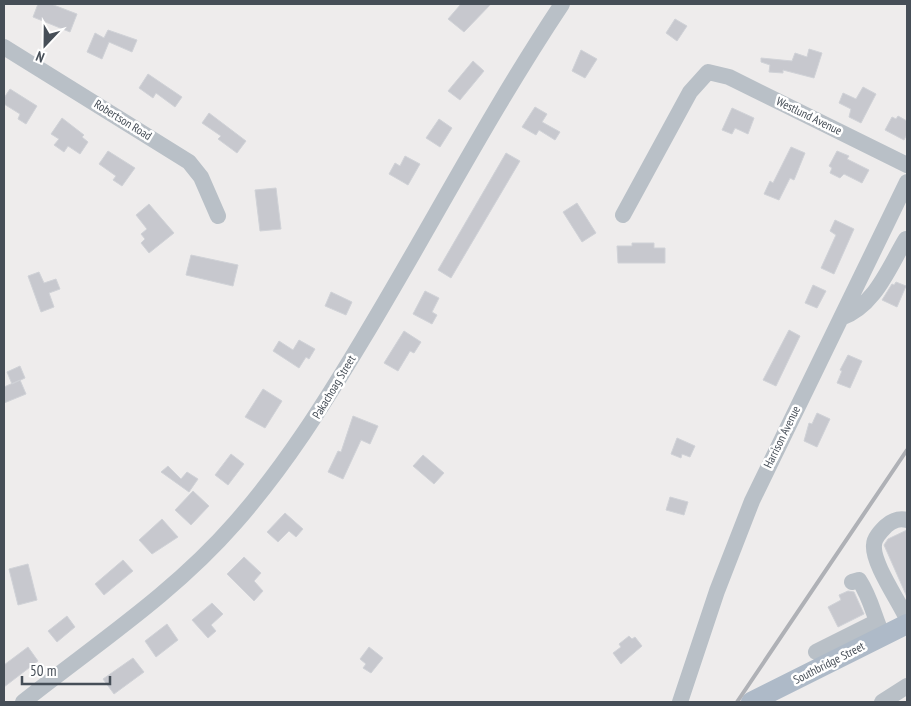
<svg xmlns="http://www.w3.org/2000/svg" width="911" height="706" viewBox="0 0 911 706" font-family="'PT Sans Narrow',sans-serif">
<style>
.building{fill:#c7c8ce;stroke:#d0d2d7}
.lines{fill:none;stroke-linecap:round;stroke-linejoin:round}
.minor{stroke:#b9c0c7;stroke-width:16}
.major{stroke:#aebac8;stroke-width:20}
.rail{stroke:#afb1b6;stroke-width:4}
.labels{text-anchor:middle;stroke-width:5;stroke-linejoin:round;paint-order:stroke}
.street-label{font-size:12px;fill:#464e57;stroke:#fff}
</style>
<rect width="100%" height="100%" fill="#eeecec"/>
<path class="building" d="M38,4H51L77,14L70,32L33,17Z
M461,4H491L464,32L448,19Z
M675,19L687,26L677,41L666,33Z
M108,30L137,40L132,52L109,42L102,59L87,52L95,33L104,38Z
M809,49L822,53L814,78L783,70V73L769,72L770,65L761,62V58L792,61L795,53L807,57Z
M581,50L597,59L585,78L572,71Z
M473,61L484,71L460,100L448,91Z
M148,74L182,97L175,107L156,93L153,98L139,88Z
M863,87L876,94L861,123L849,117L851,109L839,103L843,93L856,99Z
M10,89L37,106L26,124L18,119L20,114L4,104V98Z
M535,107L547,114L542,122L560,132L555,140L539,130L536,135L522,127Z
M732,108L754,118L748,134L735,128L732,134L722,130Z
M209,113L246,141L237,153L218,139L221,136L202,123Z
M898,116L907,121V134L904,140L885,130L892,117L896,119Z
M62,118L84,135L82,137L88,142L80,154L68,146L64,152L54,145L59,139L51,134Z
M439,119L452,128L440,147L426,138Z
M791,147L805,153L794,180L790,178L779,200L764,194L770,181L773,183Z
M108,151L135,168L122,186L113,180L116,176L99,164Z
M837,151L849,156L847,159L869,170L862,183L844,174L840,178L830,173L832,168L829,166Z
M506,153L520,161L451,278L438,270Z
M405,156L420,164L408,185L389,174L395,163L400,166Z
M276,188L281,229L260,231L255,190Z
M577,203L596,233L582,242L563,212Z
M149,204L174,233L149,253L141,243L145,239L141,234L147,229L136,215Z
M835,220L854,229L834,274L821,268L836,235L830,231Z
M632,243H654V248H665V263H618L617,246H632Z
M191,255L238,265L233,286L186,275Z
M39,272L44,283L56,279L60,289L49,293L54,307L41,312L28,276Z
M896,282L906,286L897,307L882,300L892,284L894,285Z
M813,285L826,291L817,308L805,303Z
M425,291L439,298L432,312L437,315L432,324L413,314Z
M331,292L352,302L346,315L325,306Z
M789,330L800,336L776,386L763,380Z
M404,331L421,342L414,353L410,351L398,371L384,363Z
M299,340L315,349L309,359L306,357L299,368L273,351L279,341L293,350Z
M848,355L862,361L850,388L837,383L842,371L840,370Z
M20,366L25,378L12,384L7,372Z
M20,380L26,394L4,403V387Z
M263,389L282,401L265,428L245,417Z
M817,413L830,419L817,447L804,441L809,423L812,424Z
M353,416L378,426L370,444L361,440L343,479L328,472L338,451L341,452Z
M677,438L695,446L690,457L682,454L681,458L671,454Z
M231,454L244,464L228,485L215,475Z
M423,455L444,473L434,484L413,466Z
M168,466L181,479L187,472L198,479L189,492L161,472Z
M193,491L209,506L191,525L175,510Z
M670,497L688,502L684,515L666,510Z
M285,513L303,529L296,537L289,531L278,542L267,532Z
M162,519L178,537L152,554L139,540Z
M907,530V597L884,545L888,539Z
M244,557L261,573L254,581L263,591L254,601L227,574Z
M123,560L133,571L104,595L95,584Z
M28,564L37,600L18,605L9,569Z
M848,591L854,592L864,614L838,627L828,607L841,600L839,595Z
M212,603L223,614L211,625L216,631L208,638L192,620Z
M67,616L75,627L57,642L48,631Z
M167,624L178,640L156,657L145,641Z
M629,636L632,639L635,637L642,646L621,664L613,653L621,647L619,644Z
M28,647L38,661L4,687V665Z
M369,647L383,658L371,673L363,668L366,664L360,659Z
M133,658L144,672L114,694L103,679Z"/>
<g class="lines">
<path class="minor" d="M4,47L189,162L201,177L218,216
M623,215L690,92L708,72L729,77L907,165
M841,318C875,306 889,267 906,239
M907,520C899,518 893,520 886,526C881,531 874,538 874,545C872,563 899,601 907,619
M852,582L859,580C871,598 874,617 883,636
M816,652L876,622
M23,702C96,644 173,594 235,523C285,466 324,404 363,339C430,228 490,112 562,4
M680,702L717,591L752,501L907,182
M882,702L907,686"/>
<path class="major" d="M751,702L907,624"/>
<path class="rail" d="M737,702L907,450"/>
</g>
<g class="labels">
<g class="street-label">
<text transform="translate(809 116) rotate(26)" y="4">Westlund Avenue</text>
<text transform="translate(123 120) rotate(32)" y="4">Robertson Road</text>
<text transform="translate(334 387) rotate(-59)" y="4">Pakachoag Street</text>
<text transform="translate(782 437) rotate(-64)" y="4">Harrison Avenue</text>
<text transform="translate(829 663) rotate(-27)" y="4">Southbridge Street</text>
</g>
</g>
<rect width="911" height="706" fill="none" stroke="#464e57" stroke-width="10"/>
<g transform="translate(45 45) rotate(202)" stroke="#ffffff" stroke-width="4" paint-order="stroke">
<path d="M0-4L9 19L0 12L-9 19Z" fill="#464e57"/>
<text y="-8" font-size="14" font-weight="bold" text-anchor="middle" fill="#464e57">N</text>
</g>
<path d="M22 676v8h88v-8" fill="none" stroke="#464e57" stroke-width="2.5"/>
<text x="30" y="676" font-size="15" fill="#464e57" stroke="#ffffff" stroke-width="4" paint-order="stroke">50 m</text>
</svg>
